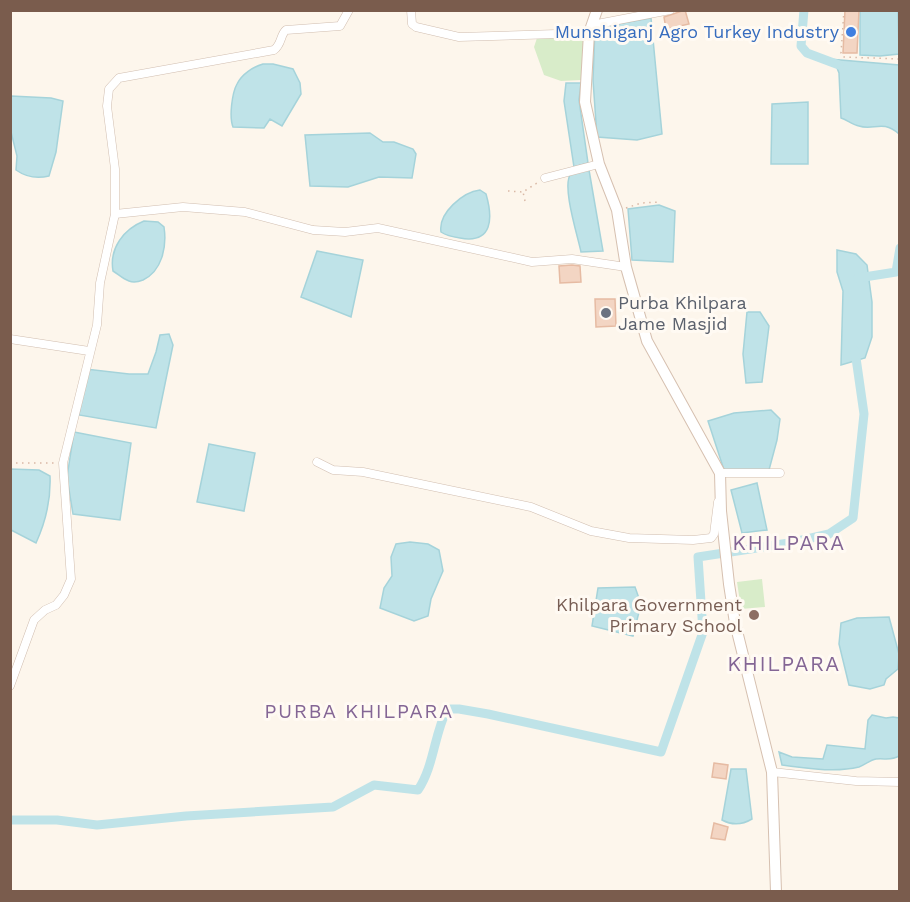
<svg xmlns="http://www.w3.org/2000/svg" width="910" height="902" viewBox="0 0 910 902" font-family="'Work Sans',sans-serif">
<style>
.green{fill:#d8ecc9}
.water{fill:#bfe3e8;stroke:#a5d3da;stroke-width:1.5}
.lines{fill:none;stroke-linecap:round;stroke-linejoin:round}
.canal{stroke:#bfe3e8;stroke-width:9}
.building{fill:#f3d5c3;stroke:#e6bba3;stroke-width:1.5}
.street-casing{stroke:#d1beb0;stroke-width:9}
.secondary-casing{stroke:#d6c0b0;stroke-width:12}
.path{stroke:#d9b8a5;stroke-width:1.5;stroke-dasharray:1.5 4.5;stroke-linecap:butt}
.street{stroke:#fff;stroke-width:8}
.secondary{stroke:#fff;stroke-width:10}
.shop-dot{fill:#3f7fe0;stroke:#fffaf3;stroke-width:2}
.worship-dot{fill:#6b7280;stroke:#fffaf3;stroke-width:2}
.education-dot{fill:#8d6e63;stroke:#fffaf3;stroke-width:2}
.labels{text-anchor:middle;stroke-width:6;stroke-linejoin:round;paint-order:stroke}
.shop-label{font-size:18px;fill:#366cbe;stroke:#fffaf3;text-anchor:end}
.worship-label{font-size:18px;fill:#5b616d;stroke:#fffaf3;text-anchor:start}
.education-label{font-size:18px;fill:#785e54;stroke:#fffaf3;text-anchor:end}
.neighbourhood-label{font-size:20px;letter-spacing:1.5px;fill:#846695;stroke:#fffaf3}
.quarter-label{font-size:21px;letter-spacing:1.5px;fill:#846695;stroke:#fffaf3}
</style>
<rect width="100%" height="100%" fill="#fdf6ec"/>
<path class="green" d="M585,36L581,80L561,81L544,75L534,47L537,38Z
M762,579L765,607L741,609L737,582Z"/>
<path class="water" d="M860,11H898L899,54L880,56L860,55Z
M651,18L662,134L637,140L597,137L593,80L595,28Z
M829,59L899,65V134C882,119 874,131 859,126C853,125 847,120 841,118L839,73L837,68L828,62Z
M263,64H273L293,69L300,83L301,94L282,126L270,119L264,128L233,127C229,117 232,93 237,84C242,74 253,67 263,64Z
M566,83H581L579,100L588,163L574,167L564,101Z
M11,96L51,98L63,101L56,152L49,176C37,179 26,177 16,170L17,156L11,132Z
M808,102V164H771L772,104Z
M370,133L383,142H394L413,149L416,154L412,178L379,177L348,187L310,186L305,135Z
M589,170L603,251L581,252C578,237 561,184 571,174C575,170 584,171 589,170Z
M480,190L486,194C493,218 493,244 460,238C453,237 447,236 441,232C438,213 463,192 480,190Z
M659,205L675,211L673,262L632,260L628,209Z
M144,221L158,222L164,227C167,247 162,271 143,280C138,282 134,283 129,281C123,279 118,274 113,271C109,248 124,229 144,221Z
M837,250L856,254L867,265L872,302V337L865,358L841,365L843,291L837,272Z
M317,251L363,260L351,317L301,297Z
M747,312H760L769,326L762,382L746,383L743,354Z
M169,334L173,345L156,428L79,415L86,369L129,374H148L156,352L160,335Z
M771,410L780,419L777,440L769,470H724L708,421L734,413Z
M74,432L131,443L120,520L73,514L67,477Z
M209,444L255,453L244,511L197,502Z
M10,469L39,470L50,476C51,500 46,521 36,543L11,530Z
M757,483L767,530L742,533L731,490Z
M410,542L428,544L439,550L443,571L431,599L428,616L414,621L380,608L384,588L392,576L391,557L396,544Z
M635,587L641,604L633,636L592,626L598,588Z
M889,617L899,654L898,669L886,679L884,685L870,689L849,685L839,644L841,623L857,618Z
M872,715L886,718L893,717L899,718V756C891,761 885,758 876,759C870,760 865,765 859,767C834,773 806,768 782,765L779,752L792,757L823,759L827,745L865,749L868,720Z
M731,769H746L752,819C742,825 733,826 722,820Z"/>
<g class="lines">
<path class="canal" d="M804,10L801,46L807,53L839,65
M858,278L896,272L900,248
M10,820H57L97,825L186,816L333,807L374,785L418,790C434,766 434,735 447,709H459L488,714L661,752L703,632L698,557L789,543L829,534L853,518L864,414L855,351"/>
</g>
<path class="building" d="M685,10L689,24L666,29L664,17Z
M845,10H859L857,53H843Z
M572,265L580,266L581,282L560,283L559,266Z
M595,299H615L616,326L596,327Z
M714,763L728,765L726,779L712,777Z
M714,823L728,827L725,840L711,838Z"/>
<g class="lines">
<g class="street-casing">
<path id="street" d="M411,10L412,24L416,27L459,37L589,33
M592,25L670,10
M545,178L599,164
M115,214L183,207L245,212L313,230L345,232L378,228L532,262L572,259L626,267
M10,339L89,351
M317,462L333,470L363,472L531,507L591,531L629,538L693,540L711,538L714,534L718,502
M720,473H780
M10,686L34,620L45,610L56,605L64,595L71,579L63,463L97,325L100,283L115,214V169L107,106L109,89L119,78L274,50C282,44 280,35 286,30L340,26L349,10
M772,772L856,781L900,782"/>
</g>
<g class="secondary-casing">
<path id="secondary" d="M597,10L589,33L585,102L599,164L617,210L626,267L647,341L720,473L721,511L729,584L735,623L772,772L776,892"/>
</g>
<path class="path" d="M844,10L841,53L843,57L900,59
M508,191L522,192
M525,201L523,192L537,183
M626,208L641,203L661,202
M10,463H56"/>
<use href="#street" class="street"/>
<use href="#secondary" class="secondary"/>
</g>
<circle class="shop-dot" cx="851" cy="32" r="6"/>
<circle class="worship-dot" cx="606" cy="313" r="6"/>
<circle class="education-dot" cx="754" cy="615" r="6"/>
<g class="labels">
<g class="shop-label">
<text x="839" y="38">Munshiganj Agro Turkey Industry</text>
</g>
<g class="worship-label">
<text x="618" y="309">Purba Khilpara<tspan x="618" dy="21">Jame Masjid</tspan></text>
</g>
<g class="education-label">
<text x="742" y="611">Khilpara Government<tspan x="742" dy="21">Primary School</tspan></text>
</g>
<g class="neighbourhood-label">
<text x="359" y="718">PURBA KHILPARA</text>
</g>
<g class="quarter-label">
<text x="789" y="550">KHILPARA</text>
<text x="784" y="671">KHILPARA</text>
</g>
</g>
<rect width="910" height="902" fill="none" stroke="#7a5c4d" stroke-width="24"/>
</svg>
